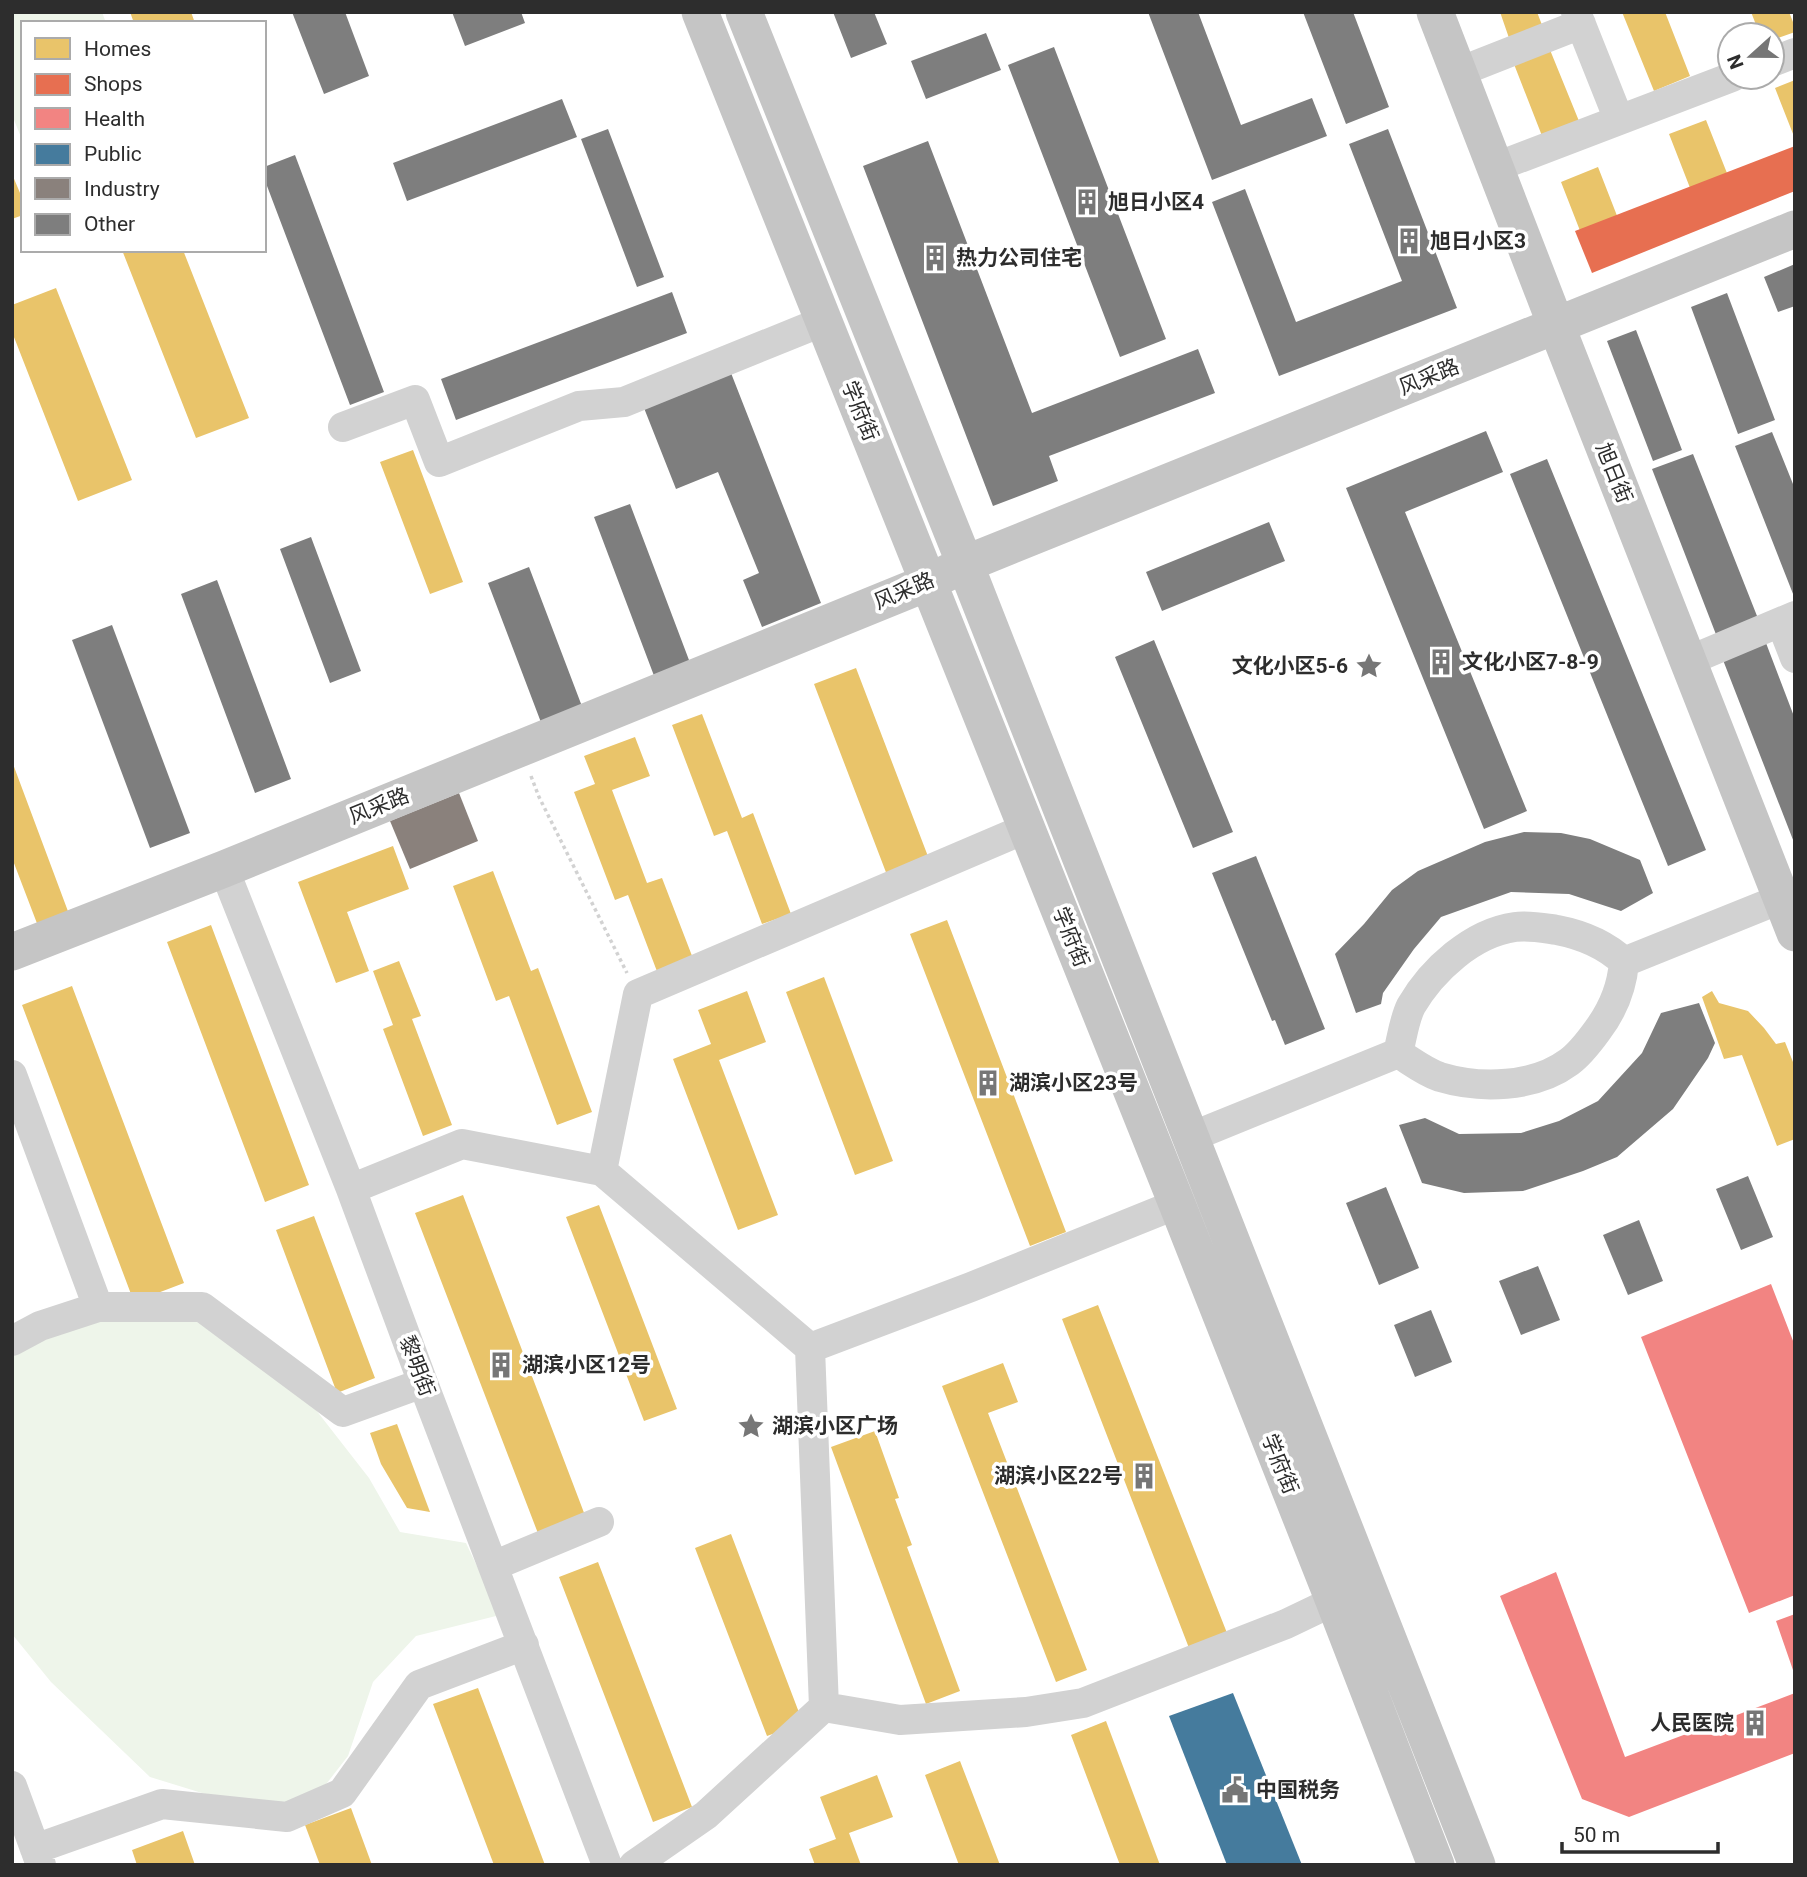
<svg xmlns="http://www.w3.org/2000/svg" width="1807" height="1877" viewBox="0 0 1807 1877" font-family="Roboto,'Noto Sans SC',sans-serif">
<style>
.green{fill:#eef5ea}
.homes{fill:#e9c46a}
.shops{fill:#e76f51}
.health{fill:#f28482}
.public{fill:#457b9d}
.industry{fill:#8a817c}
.building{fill:#7e7e7e}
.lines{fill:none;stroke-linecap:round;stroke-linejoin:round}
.path{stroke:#d2d2d2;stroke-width:3.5;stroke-dasharray:3.5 3.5;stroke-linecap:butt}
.minor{stroke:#d2d2d2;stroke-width:30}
.major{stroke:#c5c5c5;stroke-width:37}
.labels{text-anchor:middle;stroke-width:7;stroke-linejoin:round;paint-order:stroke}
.poi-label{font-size:21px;font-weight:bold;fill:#2d2d2d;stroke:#fff;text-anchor:start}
.street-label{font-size:21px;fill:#2d2d2d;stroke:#fff}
</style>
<rect width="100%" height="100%" fill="#fff"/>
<path class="green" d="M12,12H102L106,23H23V142L12,115Z
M144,1308L221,1328L309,1401L369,1478L400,1532L466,1543L500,1615L416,1636L373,1682L348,1756L320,1792L298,1807L241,1805L150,1777L51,1682L12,1634V1345Z"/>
<path class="homes" d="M130,12H191L195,23H134Z
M1500,12H1537L1542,25L1509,38Z
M1622,12H1665L1690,76L1654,91Z
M1751,12H1789L1795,27V32L1772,40V35H1760Z
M1548,45L1581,126L1544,141L1512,59Z
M1795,80V139L1775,88Z
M1706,120L1738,201L1701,216L1669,134Z
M1598,167L1630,249L1593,264L1561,182Z
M12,174L23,200V215L12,219Z
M122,250H183L249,418L196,438Z
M56,288L132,480L78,501L12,332V305Z
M413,450L463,582L430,594L380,462Z
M856,668L929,859L887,875L814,684Z
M702,714L742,818L753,813L791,914L762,924L727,831L714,836L672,725Z
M635,737L650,776L612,790L647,883L662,878L694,961L658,974L628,895L615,900L574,792L595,784L584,756Z
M13,764L69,914L38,926L12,858Z
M393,846L409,889L347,912L369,971L336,983L298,882Z
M493,871L531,971L538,968L592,1112L557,1125L509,996L496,1001L453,886Z
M947,920L1066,1232L1030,1246L910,934Z
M211,925L309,1185L265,1202L167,942Z
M399,961L421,1016L412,1019L452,1125L423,1136L383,1029L393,1025L373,971Z
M824,977L893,1161L855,1175L786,992Z
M72,986L184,1283L134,1302L22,1005Z
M747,991L766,1042L719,1060L778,1215L738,1230L673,1059L711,1044L698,1010Z
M1712,991L1719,1003L1748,1011L1764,1028L1776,1044L1785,1042L1795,1067V1139L1777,1146L1742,1055L1724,1059L1702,997Z
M463,1195L586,1518L539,1536L415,1213Z
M599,1205L677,1409L644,1421L566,1217Z
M314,1216L375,1378L337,1393L276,1230Z
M1098,1305L1227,1633L1189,1648L1062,1319Z
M1003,1363L1018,1402L988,1413L1087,1670L1056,1682L942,1386Z
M397,1424L430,1512L407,1508L381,1464L370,1433Z
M875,1431L899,1498L895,1499L912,1545L907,1547L960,1691L926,1704L831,1447Z
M731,1534L803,1723L767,1736L695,1548Z
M598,1562L692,1807L653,1822L559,1577Z
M478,1688L545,1865H494L433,1704Z
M1106,1721L1160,1865H1120L1071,1735Z
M960,1761L1000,1865H959L925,1775Z
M877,1775L893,1817L849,1833L861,1865H815L809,1849L836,1839L820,1797Z
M351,1808L372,1865H320L305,1825Z
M183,1831L195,1865H137L132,1850Z"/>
<path class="shops" d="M1795,146V191L1592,273L1575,231Z"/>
<path class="health" d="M1771,1284L1795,1346V1595L1749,1613L1641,1337Z
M1556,1572L1625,1757L1795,1693V1753L1629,1817L1582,1799L1500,1596Z
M1795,1614V1673H1794L1776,1621Z"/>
<path class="public" d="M1233,1693L1302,1865H1227L1169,1716Z"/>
<path class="industry" d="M459,793L478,841L410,869L390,821Z"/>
<path class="building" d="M292,12H345L369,76L324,94Z
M452,12H521L525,23L465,46Z
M833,12H874L887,44L851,58Z
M1148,12H1198L1241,125L1312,98L1327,136L1212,180Z
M1303,12H1353L1389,107L1346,124Z
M986,33L1001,70L926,99L911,61Z
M1054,47L1166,339L1120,357L1008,65Z
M562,99L577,137L407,201L393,163Z
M608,129L664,277L637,287L581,139Z
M1388,129L1457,308L1279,376L1212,202L1245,189L1296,322L1402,281L1349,144Z
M928,141L1032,413L1198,349L1215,393L1049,456L1058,481L993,506L863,166Z
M295,155L384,392L350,405L264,178V167Z
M1795,264V306L1778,312L1764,277Z
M672,292L687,333L456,420L441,379Z
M1727,293L1775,420L1738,434L1691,307Z
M1636,330L1682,450L1653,461L1607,341Z
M731,373L821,603L762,627L743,580L759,573L718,472L676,489L644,408Z
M1486,431L1503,472L1405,512L1527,811L1484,829L1346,488Z
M1772,432L1795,489V599L1735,446Z
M1693,454L1759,621L1717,637L1652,469Z
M1547,459L1706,850L1668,866L1510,474Z
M630,504L692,668L656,681L594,517Z
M1269,522L1285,561L1162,611L1146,572Z
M311,537L361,671L330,683L280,549Z
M529,567L583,709L542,725L488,583Z
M217,580L291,779L255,793L181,594Z
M112,625L190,833L150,848L72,640Z
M1154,640L1233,832L1193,848L1115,657Z
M1766,643L1795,719V845L1723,660Z
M1524,832L1561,833L1590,839L1640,860L1653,893L1621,911L1569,894L1511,892L1441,917L1414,949L1383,993L1381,1004L1356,1013L1335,954L1364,924L1392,890L1418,871L1485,842Z
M1256,856L1325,1029L1285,1045L1275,1020L1272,1021L1212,873Z
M1699,1003L1715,1043L1708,1058L1673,1109L1617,1157L1583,1171L1523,1191L1464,1193L1422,1183L1399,1125L1425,1118L1459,1134L1521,1133L1559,1121L1598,1101L1642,1053L1661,1013Z
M1748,1176L1773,1237L1741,1250L1716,1189Z
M1386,1187L1419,1268L1379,1285L1346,1203Z
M1639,1220L1663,1281L1628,1295L1603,1235Z
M1538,1266L1560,1320L1521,1335L1499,1281Z
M1431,1310L1452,1362L1415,1377L1394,1325Z"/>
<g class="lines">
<path class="path" d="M531,776L539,797L627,973"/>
<path class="minor" d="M1576,12L1619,120
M1772,62L1795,53
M1459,72L1581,24
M1496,167L1732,77
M343,427L415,400L439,462L579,406L624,402L824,321
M1781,622L1795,658
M1688,661L1795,616
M224,869L351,1189L423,1383L607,1865
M1398,1053C1402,1038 1404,1020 1411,1006C1432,970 1472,933 1515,927C1529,925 1543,928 1557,930C1583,935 1605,944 1624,962L1795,893
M12,1075L98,1307
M1191,1137L1398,1053C1411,1061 1425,1072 1440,1077C1480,1089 1534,1088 1569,1062C1580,1054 1589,1042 1597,1031C1613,1010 1622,988 1624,962
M602,1171L638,994L1027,828
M351,1189L462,1144L602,1171L810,1348L971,1287L1177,1204
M12,1341L40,1326L98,1307H202L343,1412L423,1383
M493,1566L599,1522
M824,1707L900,1720L1026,1712L1083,1703L1286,1624L1334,1601
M12,1786L41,1865
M35,1849L162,1804L287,1817L342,1793L419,1685L524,1645
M634,1865L706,1815L824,1707L810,1348"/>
<path class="major" d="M700,12L1177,1204L1334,1601L1436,1865
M744,12L965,564L1477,1865
M1435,12L1556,325L1795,933
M12,952L224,869L929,582L965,564L1795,229"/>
</g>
<defs>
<g id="building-bare" transform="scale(2.1)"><path d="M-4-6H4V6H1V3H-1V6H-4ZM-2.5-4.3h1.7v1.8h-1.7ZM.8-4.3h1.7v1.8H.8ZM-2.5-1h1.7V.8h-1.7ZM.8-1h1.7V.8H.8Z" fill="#767676" stroke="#fff" stroke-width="2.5" paint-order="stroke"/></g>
<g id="sight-bare" transform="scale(2.1)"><path d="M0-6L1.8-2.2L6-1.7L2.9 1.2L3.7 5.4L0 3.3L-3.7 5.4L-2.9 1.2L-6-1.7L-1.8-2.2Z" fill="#767676" stroke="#fff" stroke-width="2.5" paint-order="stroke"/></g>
<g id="civic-bare" transform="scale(2.1)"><path d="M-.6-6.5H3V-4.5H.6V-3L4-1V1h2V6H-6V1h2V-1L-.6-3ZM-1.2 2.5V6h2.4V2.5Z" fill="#767676" stroke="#fff" stroke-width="2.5" paint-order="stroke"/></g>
</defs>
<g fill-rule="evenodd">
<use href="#building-bare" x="1087" y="202"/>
<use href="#building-bare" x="1409" y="241"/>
<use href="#building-bare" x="935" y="258"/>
<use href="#building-bare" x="1441" y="662"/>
<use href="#sight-bare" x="1369" y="666"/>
<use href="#building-bare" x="988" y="1083"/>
<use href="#building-bare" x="501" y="1365"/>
<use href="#sight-bare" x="751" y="1426"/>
<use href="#building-bare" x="1144" y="1476"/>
<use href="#building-bare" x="1755" y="1723"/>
<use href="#civic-bare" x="1235" y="1790"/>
</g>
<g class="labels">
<g class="poi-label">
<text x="1108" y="209">旭日小区4</text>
<text x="1430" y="248">旭日小区3</text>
<text x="956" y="265">热力公司住宅</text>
<text x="1462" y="669">文化小区7-8-9</text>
<text x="1348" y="673" text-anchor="end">文化小区5-6</text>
<text x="1009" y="1090">湖滨小区23号</text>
<text x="522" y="1372">湖滨小区12号</text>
<text x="772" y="1433">湖滨小区广场</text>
<text x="1123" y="1483" text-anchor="end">湖滨小区22号</text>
<text x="1734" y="1730" text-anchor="end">人民医院</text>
<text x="1256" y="1797">中国税务</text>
</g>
<g class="street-label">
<text transform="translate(1429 377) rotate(-22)" y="7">风采路</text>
<text transform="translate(860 411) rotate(68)" y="7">学府街</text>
<text transform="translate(1614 473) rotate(68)" y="7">旭日街</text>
<text transform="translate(904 591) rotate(-23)" y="7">风采路</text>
<text transform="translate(379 806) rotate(-22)" y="7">风采路</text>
<text transform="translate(1071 937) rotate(68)" y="7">学府街</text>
<text transform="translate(417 1366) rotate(69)" y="7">黎明街</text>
<text transform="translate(1280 1464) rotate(68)" y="7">学府街</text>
</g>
</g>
<rect width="1807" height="1877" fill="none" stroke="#2d2d2d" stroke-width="28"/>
<rect x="21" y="21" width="245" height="231" fill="#ffffff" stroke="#ababab" stroke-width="2"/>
<rect x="35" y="38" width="35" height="21" fill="#e9c46a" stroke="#ababab" stroke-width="2"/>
<text x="84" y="56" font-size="21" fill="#2d2d2d">Homes</text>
<rect x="35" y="74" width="35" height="21" fill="#e76f51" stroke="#ababab" stroke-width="2"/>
<text x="84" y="91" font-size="21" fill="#2d2d2d">Shops</text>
<rect x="35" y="108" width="35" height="21" fill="#f28482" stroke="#ababab" stroke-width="2"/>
<text x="84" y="126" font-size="21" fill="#2d2d2d">Health</text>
<rect x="35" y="144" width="35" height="21" fill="#457b9d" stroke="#ababab" stroke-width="2"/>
<text x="84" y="161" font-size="21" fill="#2d2d2d">Public</text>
<rect x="35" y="178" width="35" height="21" fill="#8a817c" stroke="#ababab" stroke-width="2"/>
<text x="84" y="196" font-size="21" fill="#2d2d2d">Industry</text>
<rect x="35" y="214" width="35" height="21" fill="#7e7e7e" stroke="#ababab" stroke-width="2"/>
<text x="84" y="231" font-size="21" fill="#2d2d2d">Other</text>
<g transform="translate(1751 56) rotate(249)"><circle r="33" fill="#ffffff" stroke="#ababab" stroke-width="2"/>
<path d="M0-5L12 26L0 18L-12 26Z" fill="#767676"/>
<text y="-10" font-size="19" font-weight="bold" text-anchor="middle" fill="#2d2d2d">N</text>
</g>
<path d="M1562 1842v10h156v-10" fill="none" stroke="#2d2d2d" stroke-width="3.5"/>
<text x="1573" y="1842" font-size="21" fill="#2d2d2d" stroke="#ffffff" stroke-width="5" paint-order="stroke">50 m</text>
</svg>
